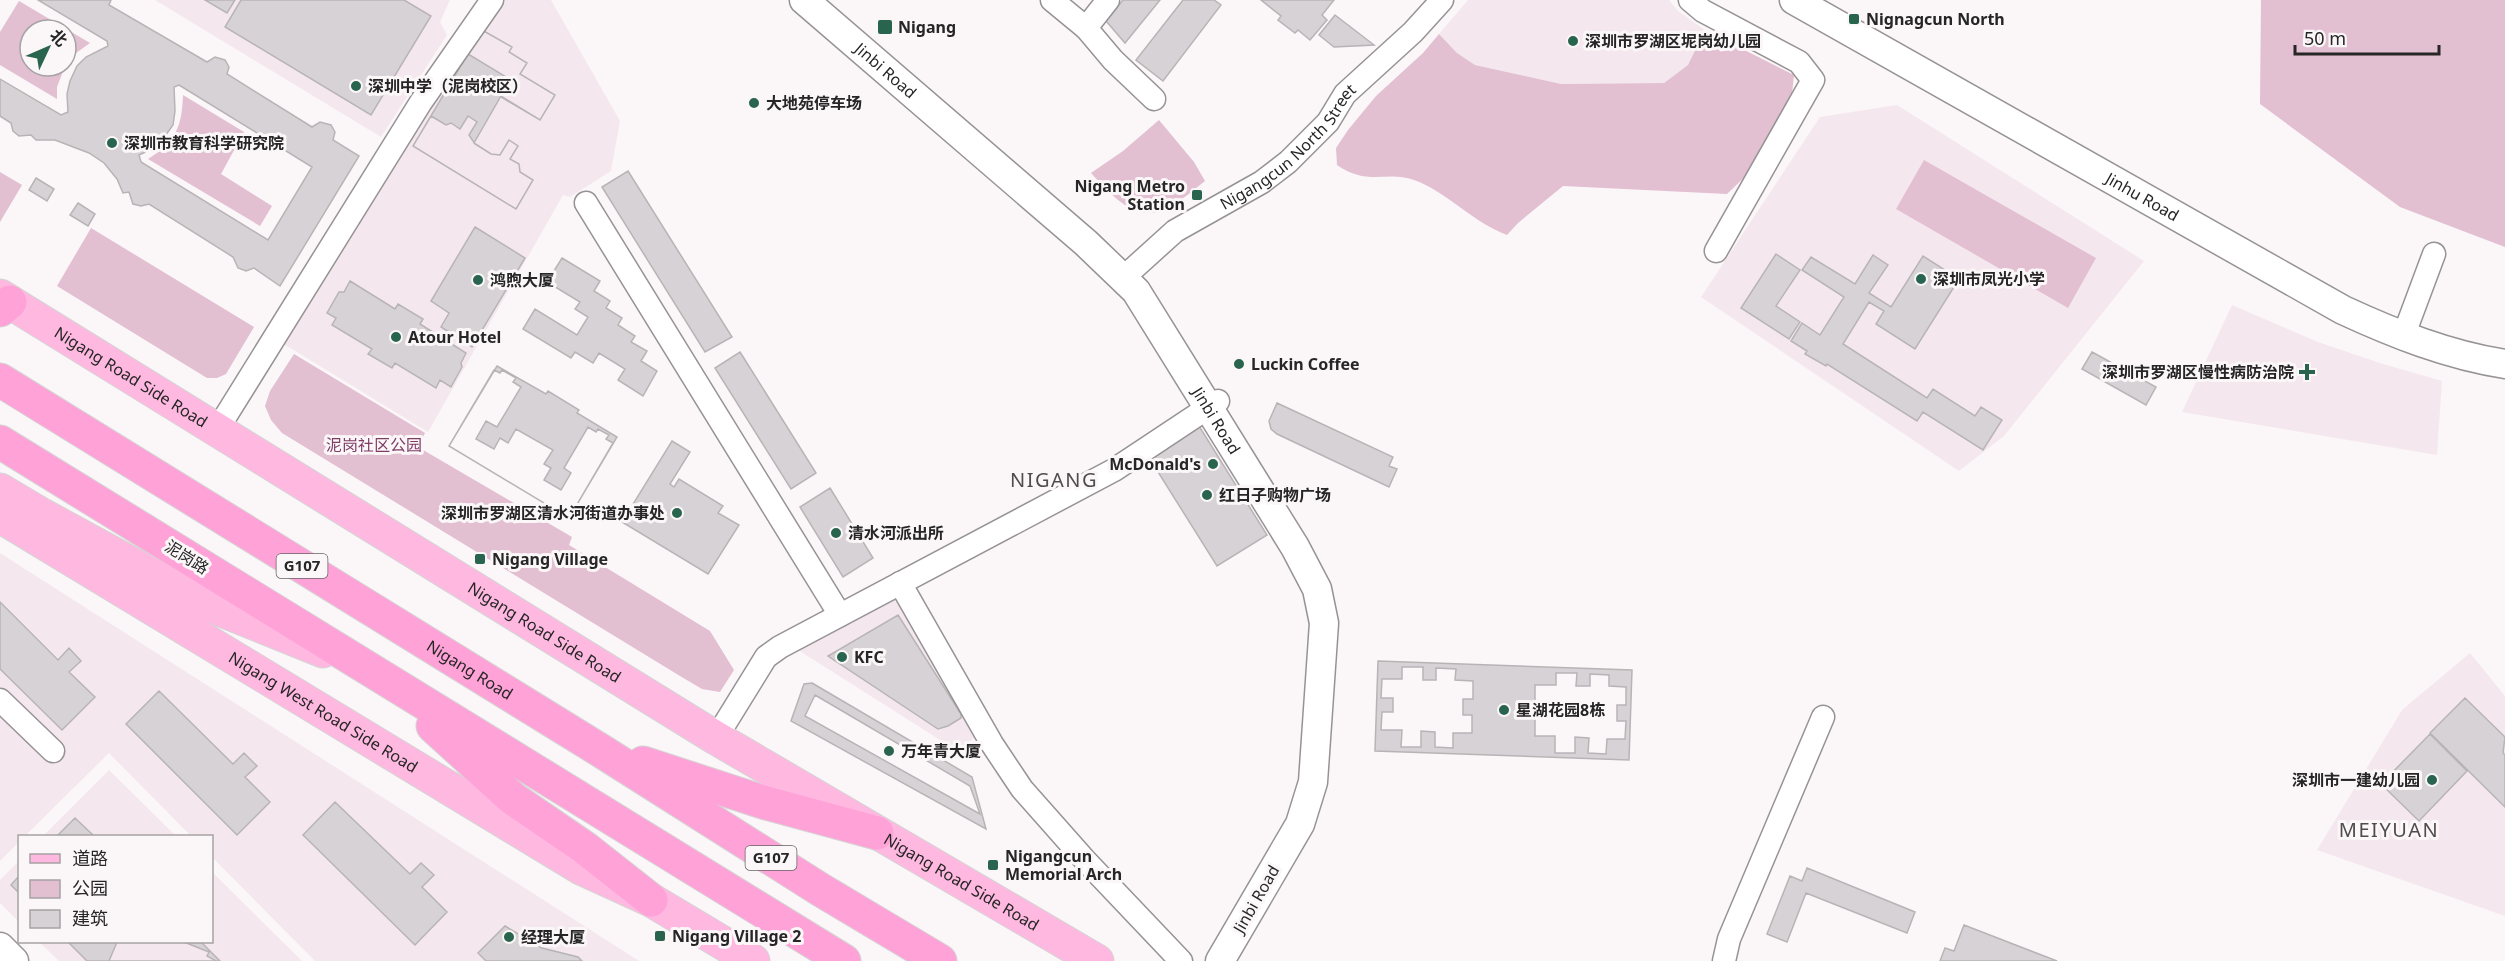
<svg xmlns="http://www.w3.org/2000/svg" width="2505" height="961" viewBox="0 0 2505 961" font-family="'Noto Sans','Noto Sans SC',sans-serif">
<style>
.built{fill:#f4e8ee}
.green{fill:#e2bfd1}
.building{fill:#d7d2d5;stroke:#b8b4b6;stroke-width:1.5;fill-rule:evenodd}
.lines{fill:none;stroke-linecap:round;stroke-linejoin:round}
.minor-casing{stroke:#979395;stroke-width:25}
.tertiary-casing{stroke:#979395;stroke-width:31}
.primary-casing{stroke:#d4d4d4;stroke-width:35}
.trunk-casing{stroke:#d4d4d4;stroke-width:35}
.minor{stroke:#fff;stroke-width:22}
.tertiary{stroke:#fff;stroke-width:28}
.primary{stroke:#ffb9e1;stroke-width:33}
.trunk{stroke:#ffa2d7;stroke-width:33}
.poi-dot{fill:#29644e;stroke:#fbf6f8;stroke-width:2}
.labels{text-anchor:middle;stroke-width:6;stroke-linejoin:round;paint-order:stroke}
.shield{fill:#fbf6f8;stroke:#676465;stroke-width:1.5}
.shield-label{font-size:15px;font-weight:bold;fill:#272626}
.poi-label{font-size:16px;font-weight:bold;fill:#272626;stroke:#fbf6f8;text-anchor:start}
.street-label{font-size:16px;fill:#272626;stroke:#fbf6f8}
.park-label{font-size:16px;fill:#7e3c63;stroke:#fbf6f8}
.quarter-label{font-size:20px;letter-spacing:1.5px;fill:#504c4e;stroke:#fbf6f8}
</style>
<rect width="100%" height="100%" fill="#fbf6f8"/>
<path class="built" d="M155,0H450L440,22L447,35L381,137Z
M504,0H551L620,121L611,171L570,197L563,195L428,432L282,343L470,43Z
M1468,0H1669L1678,11L1705,30L1688,65L1664,83L1561,84L1475,65L1457,53L1439,34Z
M1897,105L2144,261L2004,436L1959,471L1701,297L1820,117Z
M2232,305L2318,342L2383,364L2442,381L2437,455L2182,412Z
M0,553L639,961H315L212,857V836H191L109,753L25,836H20L19,842L0,861Z
M895,580L987,730L956,750L798,650L806,633Z
M2470,653L2505,696V916L2317,850L2402,710Z
M109,770L176,836H43Z
M19,861V922L0,903V880Z
M212,872L302,961H59L39,942H212Z"/>
<path class="green" d="M2261,0H2505V247L2400,207L2260,104Z
M19,1L90,43L72,56L66,64V30H30V66H65L57,87V99L0,65V32Z
M1705,30L1794,75L1791,103L1754,168L1727,194L1563,186L1518,223L1507,235C1472,222 1446,191 1414,180C1386,170 1369,187 1337,165L1336,148L1348,130L1376,96L1423,53L1439,34L1457,53L1475,65L1561,84L1664,83L1688,65Z
M183,95L244,132L221,174L272,206L260,226L148,159C176,142 182,126 183,95Z
M1159,120L1194,162L1205,181C1192,191 1169,212 1153,213C1127,215 1107,190 1091,173L1123,151Z
M1924,160L2096,258L2068,308L1896,209Z
M0,172L22,185L0,222Z
M91,228L254,327L226,374L217,378H207L57,286Z
M294,354L425,433L418,447L572,537L569,545L710,631L734,670L720,692L702,689L680,676L282,433L271,420L265,406L270,391Z"/>
<path class="building" d="M38,0H111L109,5L207,62L215,57L225,60L229,67L227,74L312,127L320,122L331,125L335,132L333,140L359,156L280,286L254,268L246,271L238,268L233,257L149,204L141,206L133,204L129,192L123,193L117,179L104,163L89,153L55,140H36L31,135L19,136L13,131L11,123L0,116V79L61,115L68,112L67,94L70,81L77,66L86,57L108,46L107,41ZM179,85L312,167L268,240L141,162L139,155L152,149L163,139L173,125L175,111L174,87Z
M205,0H235L227,13Z
M241,0H404L431,16L371,115L225,27Z
M1123,0H1160L1125,43L1106,21Z
M1183,0H1214L1221,5L1163,81L1136,60Z
M1261,0H1334L1322,15L1327,20L1310,40L1298,30L1295,33L1278,20L1281,16Z
M1335,15L1374,45L1334,47L1319,35Z
M482,30L512,47L509,52L527,63L520,74L555,95L540,120L501,96L474,143L491,154L500,155L509,140L518,146L510,159L519,164L520,172L533,180L516,209L413,146Z
M482,30L512,47L509,52L527,63L520,74L555,95L540,120L501,97L511,80L468,54Z
M431,116L446,125L451,123L460,129L468,116L477,122L469,135L475,144L491,154L500,155L509,140L518,146L510,159L519,164L520,172L533,180L516,209L413,146Z
M628,171L732,337L705,352L602,187Z
M36,178L54,189L47,201L29,190Z
M78,203L95,214L88,226L70,215Z
M475,227L525,258L472,347L441,327L449,313L431,301Z
M1776,254L1800,270L1776,306L1800,322L1789,339L1741,308Z
M1873,255L1888,265L1869,293L1891,307L1923,256L1959,279L1915,349L1876,324L1884,311L1869,302L1843,344L1927,398L1933,389L1975,416L1981,407L2002,420L1983,450L1923,412L1917,421L1827,364L1826,366L1805,354L1807,351L1791,341L1802,323L1820,335L1844,297L1802,270L1811,257L1855,284Z
M562,258L600,281L594,291L610,301L606,308L622,318L618,325L635,336L631,342L647,351L641,361L657,371L643,396L618,380L625,369L599,353L593,363L575,352L571,358L523,329L535,309L577,335L588,317L575,309L580,302L547,282Z
M350,281L395,309L398,304L423,319L420,324L466,353L461,363L462,367L451,387L440,380L436,388L395,363L392,368L368,354L372,349L332,325L336,318L327,313L339,292H344Z
M740,352L816,473L791,489L715,368Z
M2092,352L2156,387L2146,405L2082,369Z
M497,366L546,394L548,391L579,410L577,413L617,437L569,518L449,446Z
M494,370L500,373L502,370L516,378L513,382L521,387L497,427L486,421L476,439L494,449L500,438L508,443L516,429L553,450L544,464L551,468L544,480L561,490L571,473L564,468L588,427L596,432L598,429L609,435L606,439L613,443L569,518L449,446Z
M1277,403L1393,457L1389,466L1397,469L1389,487L1277,434L1271,429L1269,421Z
M1199,426L1267,535L1217,566L1148,456Z
M672,441L690,452L670,484L674,487L679,479L723,506L718,513L739,525L708,574L622,522Z
M830,488L873,558L843,577L800,507Z
M0,602L58,660L69,648L81,661L69,672L95,697L62,730L0,669Z
M898,615L961,714V718L948,726L938,729L828,656Z
M1378,661L1632,670L1629,760L1375,751Z
M1402,667H1423V680H1436V668L1456,669L1455,680L1473,681V699H1463V715H1472V733H1453V748L1435,747V732L1421,731V747H1401L1402,730H1381L1382,712H1393V698H1381L1382,679H1402Z
M1556,673H1577L1576,686H1590V674L1609,675V686L1626,687V705H1617V721H1626L1625,739H1607L1606,754L1588,753L1589,738L1575,737V753H1555V736H1535V718H1546V704H1535V685H1556Z
M812,683L972,777L986,829L791,721L804,684Z
M159,691L233,764L244,753L257,766L245,777L270,802L237,835L126,724Z
M815,695L970,786L980,814L805,716Z
M2465,698L2505,737L2503,753L2505,755V807L2430,733Z
M2430,734L2467,771L2419,821L2381,784Z
M335,802L410,874L421,863L434,875L422,887L447,912L415,945L303,835Z
M75,818L94,836H57Z
M1807,868L1915,912L1907,933L1806,893L1787,942L1767,934L1790,876L1802,881Z
M20,875V894L11,885Z
M1964,925L2057,961H1940L1945,948L1954,951Z
M505,926L542,948L578,957L582,961H486L478,953Z
M68,942H201L220,961H87Z
M117,942H184L209,952L207,956L216,961H109Z"/>
<g class="lines">
<g class="minor-casing">
<g id="minor">
<path d="M1052,0L1086,28L1108,0"/>
<path d="M1690,0L1703,11L1799,62L1813,80L1716,251"/>
<path d="M1086,28L1113,60L1154,99"/>
<path d="M586,203L840,615"/>
<path id="s1" d="M1123,278L1175,231L1262,182L1288,162L1328,122L1345,94L1413,32L1442,0"/>
<path d="M2403,337L2434,254"/>
<path d="M217,430L421,102L492,0"/>
<path d="M900,583L992,744L1022,789L1084,859L1181,961"/>
<path d="M0,700L53,751"/>
<path d="M716,738L766,657L780,647L1114,470L1218,401"/>
<path d="M1724,961L1729,939L1823,717"/>
</g>
</g>
<g class="tertiary-casing">
<g id="tertiary">
<path id="s2" d="M804,0L1086,243L1136,291L1295,547L1317,589L1324,623L1313,782L1300,824L1220,961"/>
<path id="s3" d="M1794,0L2343,310C2395,334 2448,355 2505,364"/>
<path d="M0,947L14,961"/>
</g>
</g>
<g class="primary-casing">
<g id="primary">
<path id="s4" d="M0,296L716,738L1097,961"/>
<path d="M0,490L42,515L204,603L323,651"/>
<path id="s5" d="M0,516L581,868L651,900L753,961"/>
</g>
</g>
<g class="trunk-casing">
<g id="trunk">
<path d="M0,310L10,302"/>
<path id="s6" d="M0,380L603,752L821,890L940,961"/>
<path d="M0,442L844,961"/>
<path d="M433,726L512,798L585,848L651,900"/>
<path d="M643,763L766,803L877,833"/>
</g>
</g>
<use href="#minor" class="minor"/>
<use href="#tertiary" class="tertiary"/>
<use href="#primary" class="primary"/>
<use href="#trunk" class="trunk"/>
</g>
<g class="poi-dot">
<rect x="1848" y="13" width="12" height="12" rx="3"/>
<rect x="877" y="19" width="16" height="16" rx="3"/>
<circle cx="1573" cy="41" r="6"/>
<circle cx="356" cy="86" r="6"/>
<circle cx="754" cy="103" r="6"/>
<circle cx="112" cy="143" r="6"/>
<rect x="1191" y="189" width="12" height="12" rx="3"/>
<circle cx="1921" cy="279" r="6"/>
<circle cx="478" cy="280" r="6"/>
<circle cx="396" cy="337" r="6"/>
<circle cx="1239" cy="364" r="6"/>
<path d="M2304 363h6v6h6v6h-6v6h-6v-6h-6v-6h6z"/>
<circle cx="1213" cy="464" r="6"/>
<circle cx="1207" cy="495" r="6"/>
<circle cx="677" cy="513" r="6"/>
<circle cx="836" cy="533" r="6"/>
<rect x="474" y="553" width="12" height="12" rx="3"/>
<circle cx="842" cy="657" r="6"/>
<circle cx="1504" cy="710" r="6"/>
<circle cx="889" cy="751" r="6"/>
<circle cx="2432" cy="780" r="6"/>
<rect x="987" y="859" width="12" height="12" rx="3"/>
<rect x="654" y="930" width="12" height="12" rx="3"/>
<circle cx="509" cy="937" r="6"/>
</g>
<g class="labels">
<g class="shield">
<rect x="276.5" y="554" width="51" height="24" rx="4.5"/>
<rect x="745.5" y="846" width="51" height="24" rx="4.5"/>
</g>
<g class="shield-label">
<text x="302" y="571">G107</text>
<text x="771" y="863">G107</text>
</g>
<g class="poi-label">
<text x="1866" y="25">Nignagcun North</text>
<text x="898" y="33">Nigang</text>
<text x="1585" y="47">深圳市罗湖区坭岗幼儿园</text>
<text x="368" y="92">深圳中学（泥岗校区）</text>
<text x="766" y="109">大地苑停车场</text>
<text x="124" y="149">深圳市教育科学研究院</text>
<text x="1185" y="192" text-anchor="end">Nigang Metro<tspan x="1185" dy="18">Station</tspan></text>
<text x="1933" y="285">深圳市凤光小学</text>
<text x="490" y="286">鸿煦大厦</text>
<text x="408" y="343">Atour Hotel</text>
<text x="1251" y="370">Luckin Coffee</text>
<text x="2294" y="378" text-anchor="end">深圳市罗湖区慢性病防治院</text>
<text x="1201" y="470" text-anchor="end">McDonald's</text>
<text x="1219" y="501">红日子购物广场</text>
<text x="665" y="519" text-anchor="end">深圳市罗湖区清水河街道办事处</text>
<text x="848" y="539">清水河派出所</text>
<text x="492" y="565">Nigang Village</text>
<text x="854" y="663">KFC</text>
<text x="1516" y="716">星湖花园8栋</text>
<text x="901" y="757">万年青大厦</text>
<text x="2420" y="786" text-anchor="end">深圳市一建幼儿园</text>
<text x="1005" y="862">Nigangcun<tspan x="1005" dy="18">Memorial Arch</tspan></text>
<text x="672" y="942">Nigang Village 2</text>
<text x="521" y="943">经理大厦</text>
</g>
<g class="street-label">
<text dy="6" stroke="none"><textPath href="#s2" startOffset="108">Jinbi Road</textPath></text>
<text dy="6" stroke="none"><textPath href="#s1" startOffset="213">Nigangcun North Street</textPath></text>
<text dy="6" stroke="none"><textPath href="#s3" startOffset="400">Jinhu Road</textPath></text>
<text dy="6" stroke="none"><textPath href="#s4" startOffset="154">Nigang Road Side Road</textPath></text>
<text dy="6" stroke="none"><textPath href="#s2" startOffset="594">Jinbi Road</textPath></text>
<text transform="translate(187 557) rotate(32)" y="6">泥岗路</text>
<text dy="6" stroke="none"><textPath href="#s4" startOffset="640">Nigang Road Side Road</textPath></text>
<text dy="6" stroke="none"><textPath href="#s6" startOffset="552">Nigang Road</textPath></text>
<text dy="6" stroke="none"><textPath href="#s5" startOffset="378">Nigang West Road Side Road</textPath></text>
<text dy="6" stroke="none"><textPath href="#s4" startOffset="1126">Nigang Road Side Road</textPath></text>
<text transform="translate(1256 899) rotate(-60)" y="6">Jinbi Road</text>
</g>
<g class="park-label">
<text x="374" y="451">泥岗社区公园</text>
</g>
<g class="quarter-label">
<text x="1054" y="487">NIGANG</text>
<text x="2389" y="837">MEIYUAN</text>
</g>
</g>
<rect x="18" y="835" width="195" height="108" fill="#fbf6f8" stroke="#a6a3a4" stroke-width="1.5"/>
<rect x="30" y="854" width="30" height="9" fill="#ffb9e1" stroke="#a6a3a4" stroke-width="1.5"/>
<text x="72" y="865" font-size="18" fill="#272626">道路</text>
<rect x="30" y="880" width="30" height="18" fill="#e2bfd1" stroke="#a6a3a4" stroke-width="1.5"/>
<text x="72" y="895" font-size="18" fill="#272626">公园</text>
<rect x="30" y="910" width="30" height="18" fill="#d7d2d5" stroke="#a6a3a4" stroke-width="1.5"/>
<text x="72" y="925" font-size="18" fill="#272626">建筑</text>
<g transform="translate(48 48) rotate(46)"><circle r="28" fill="#fbf6f8" stroke="#a6a3a4" stroke-width="1.5"/>
<path d="M0-4.5L10 22L0 15L-10 22Z" fill="#29644e"/>
<text y="-9" font-size="16" font-weight="bold" text-anchor="middle" fill="#272626">北</text>
</g>
<path d="M2295 45v9h144v-9" fill="none" stroke="#272626" stroke-width="3"/>
<text x="2304" y="45" font-size="18" fill="#272626" stroke="#fbf6f8" stroke-width="4.5" paint-order="stroke">50 m</text>
</svg>
